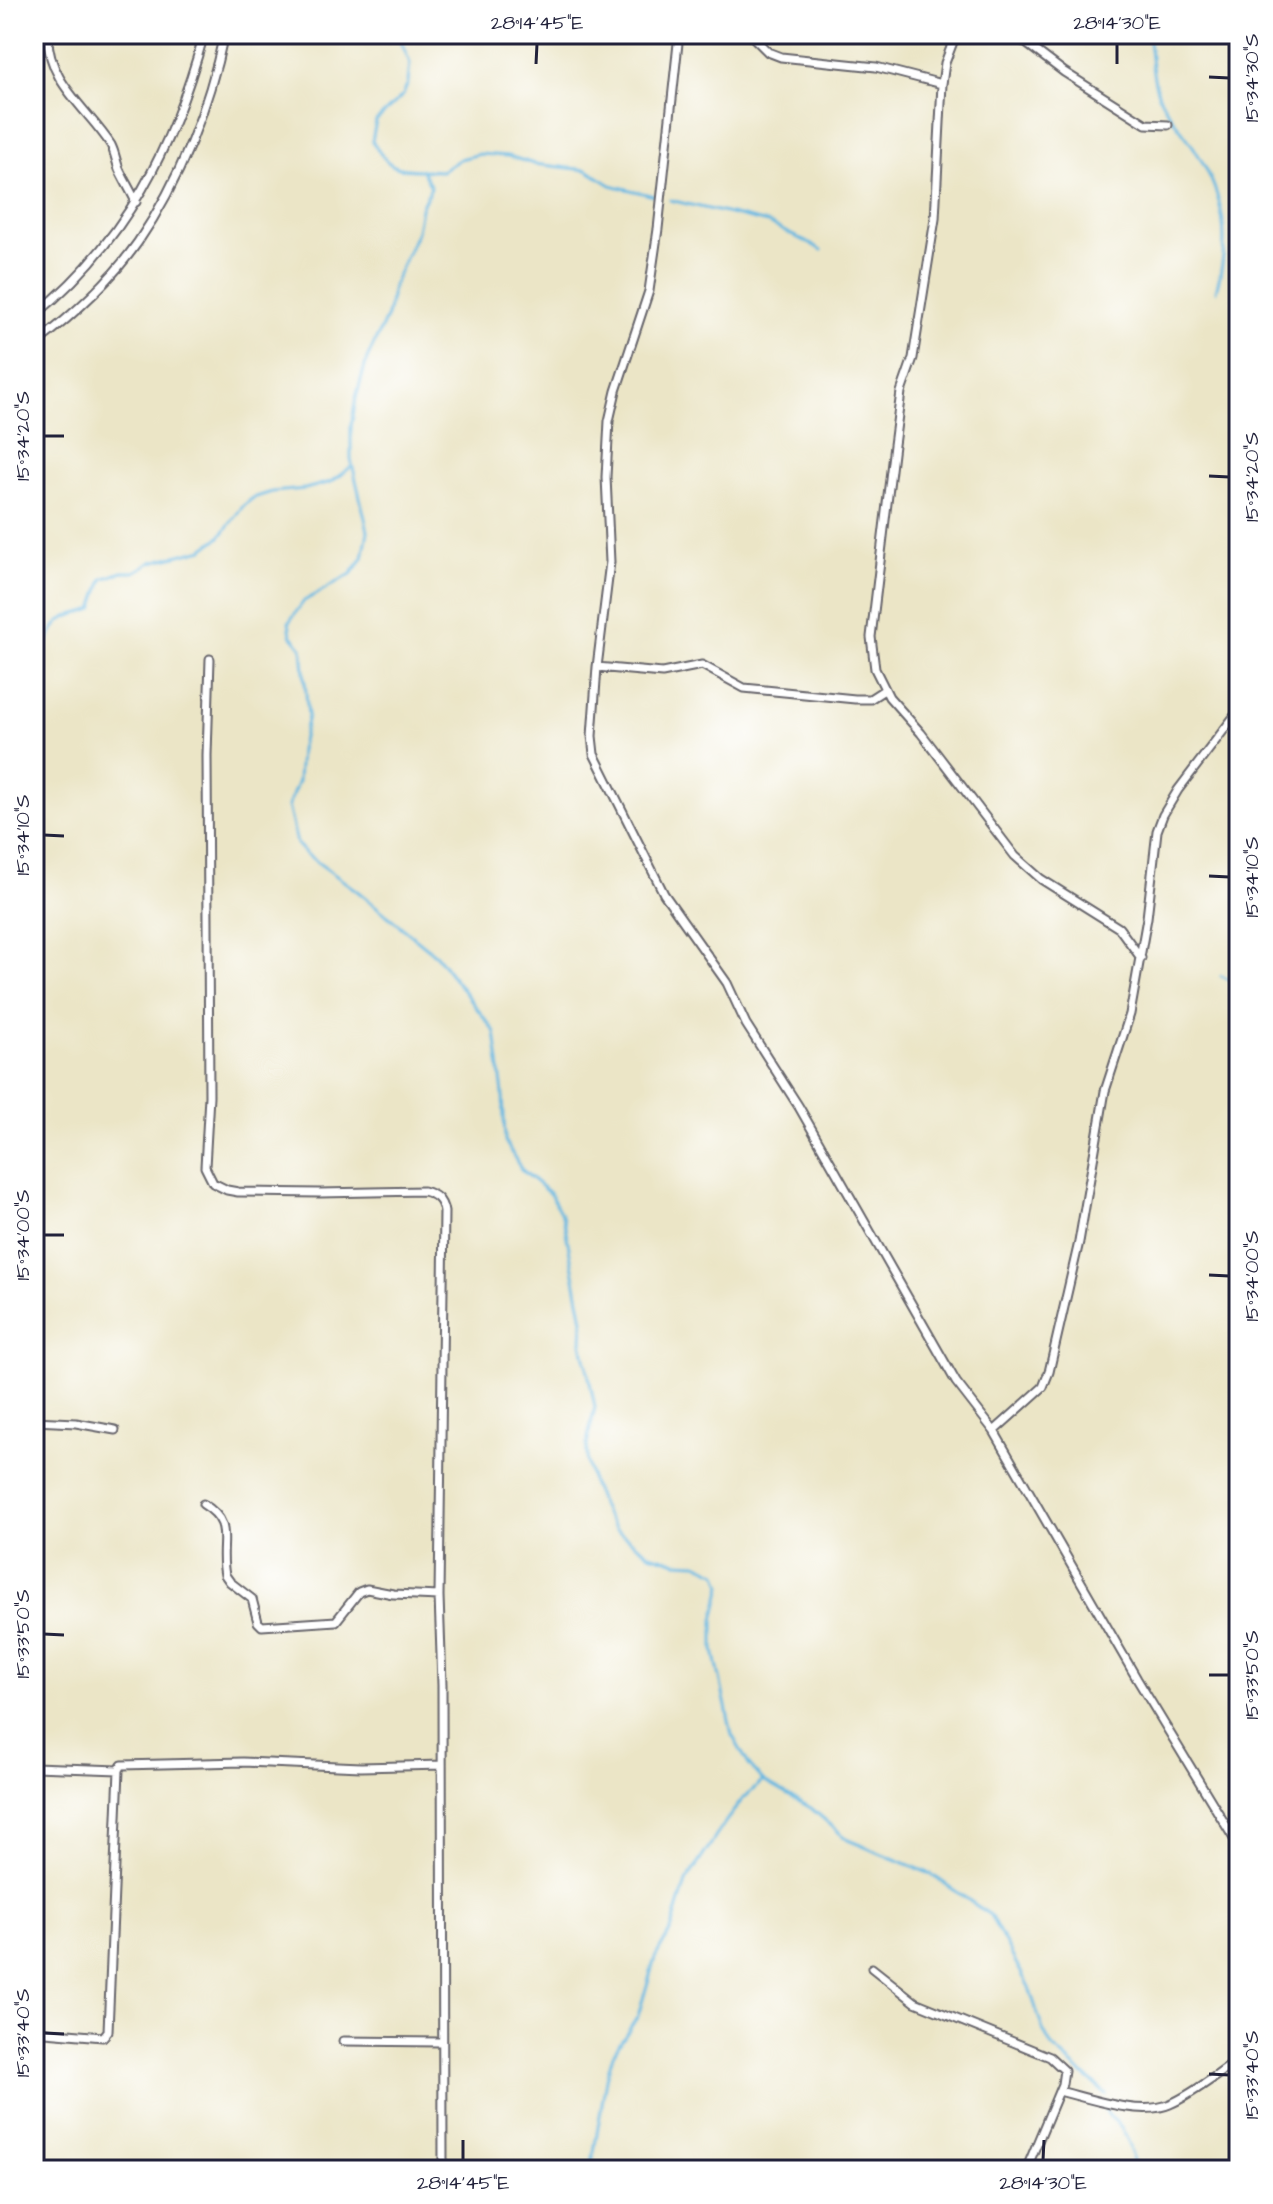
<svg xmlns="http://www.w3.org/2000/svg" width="1273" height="2204" viewBox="0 0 1273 2204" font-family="'Architects Daughter',sans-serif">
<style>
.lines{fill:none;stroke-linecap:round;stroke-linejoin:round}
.stream{stroke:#65b7e1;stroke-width:3}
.minor-casing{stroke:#68666c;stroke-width:11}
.minor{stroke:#fff;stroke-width:7}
.ticks{fill:none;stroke:#22223b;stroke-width:3}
.neatline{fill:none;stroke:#22223b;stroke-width:3}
.ticks-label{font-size:20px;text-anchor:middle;fill:#22223b}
</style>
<rect width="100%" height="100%" fill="#fff"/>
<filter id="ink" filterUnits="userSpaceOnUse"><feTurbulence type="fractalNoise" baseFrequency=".0125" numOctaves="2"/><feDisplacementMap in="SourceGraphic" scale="16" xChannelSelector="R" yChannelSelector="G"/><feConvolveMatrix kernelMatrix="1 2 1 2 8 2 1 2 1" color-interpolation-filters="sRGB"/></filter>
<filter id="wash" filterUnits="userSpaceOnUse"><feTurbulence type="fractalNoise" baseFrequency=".006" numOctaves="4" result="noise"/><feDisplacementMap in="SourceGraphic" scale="32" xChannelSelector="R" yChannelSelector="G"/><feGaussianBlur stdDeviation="1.8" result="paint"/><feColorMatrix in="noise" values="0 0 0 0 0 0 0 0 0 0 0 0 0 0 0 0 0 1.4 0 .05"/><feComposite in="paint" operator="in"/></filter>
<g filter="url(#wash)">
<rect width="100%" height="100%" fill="#ebe5c6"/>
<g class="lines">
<path class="stream" d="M398,34L410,63L408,83L403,95L376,121L372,141C387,166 393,170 422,170L431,187L421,208L417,231L393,286L387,316L367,359L356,398L351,427V459L368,531L363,558L351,574L304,601L289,622L291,635L302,648L308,716L300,750L298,781L288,806L297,844L306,854L356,890L436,955L495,1032L503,1094L505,1141L521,1169L550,1194L562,1216L565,1227L583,1320L582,1343L595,1407L587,1443V1461L592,1483L605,1514L616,1530L650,1554L677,1562L697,1563L718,1573L722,1585L714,1620V1650L732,1735L749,1765L763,1781L811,1808L848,1840L931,1874L990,1915L1029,1987L1043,2030L1052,2047L1106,2094
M1148,34C1151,53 1152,83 1161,100C1170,118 1185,133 1196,151C1225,198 1231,239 1216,291
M422,170L442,171L460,159L480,154L508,156L534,164L587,170L611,185L658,197
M670,200L768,223L822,250
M34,705C38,681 41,636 62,620C71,613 83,614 93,609L103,579L122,572H135L152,562L203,549L220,537L243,506L253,498L272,492L305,489L331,482L351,467
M1221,976L1239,984
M1104,2107C1107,2116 1110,2116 1116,2122C1128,2135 1134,2153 1133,2170
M591,2170L606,2079L613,2054L638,2016L655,1958L672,1928L686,1882L726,1821L742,1800L763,1781"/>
</g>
</g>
<g filter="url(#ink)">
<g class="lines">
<g class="minor-casing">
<path id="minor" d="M48,34C46,81 88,109 111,145C115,153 116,161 119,169C124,180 131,191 136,202
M679,34L658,229L649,291L616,391L609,421L606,477L610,562L597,667L592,736L594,754L664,894L727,983L746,1024L799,1107L956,1382L994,1431L1137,1679L1239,1847
M750,34L768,52L781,57L876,67L942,84L935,219L913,358L901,392L894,445L871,637L875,669L889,697L921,733L1015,856L1041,879L1119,928L1141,958
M1014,34L1064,72L1146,124L1168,125
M942,84L945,63L956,34
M34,316C127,241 173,147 204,34
M34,345C72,316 110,282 138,242C180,181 209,106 224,34
M210,659L207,755L209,1096L205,1167L213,1183L227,1190L238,1192L320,1193L423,1191C435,1194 442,1199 444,1212L439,1596L442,1685L443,2170
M597,667L662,673L702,665L744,688L855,699H870L884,690
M34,1421L76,1423L115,1430
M994,1431L1043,1387L1049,1372L1079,1242L1105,1091L1130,1014L1147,918L1157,831L1163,815L1178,790L1239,710
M203,1504C236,1524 218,1542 225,1575L230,1582L252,1599L258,1622L262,1626L336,1621L359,1592L367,1589L393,1594L439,1596
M34,1767L119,1770L122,1765L243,1762L361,1767L442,1765
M872,1968L915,2002L1050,2057L1064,2070L1062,2084L1026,2170
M34,2031L103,2037L108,2031L119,1770
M343,2041L441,2042
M1059,2091C1088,2098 1141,2117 1170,2104C1194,2094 1217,2074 1239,2060"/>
</g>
<use href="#minor" class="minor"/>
</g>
</g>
<path class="ticks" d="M536,64L537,44M1117,64V44M1209,77L1229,78M44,436H64M1209,476L1229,477M44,835L64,836M1209,876L1229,877M44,1235H64M1209,1275L1229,1276M44,1634L64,1635M1209,1675H1229M44,2033L64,2034M1209,2074L1229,2075M463,2160V2140M1043,2160L1044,2140"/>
<rect width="1273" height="2204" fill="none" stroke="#fff" stroke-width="88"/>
<rect x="44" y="44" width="1185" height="2116" class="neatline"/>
<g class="ticks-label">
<text x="537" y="29">28°14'45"E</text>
<text x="1117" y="29">28°14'30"E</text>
<text transform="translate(1251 78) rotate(-90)" y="7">15°34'30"S</text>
<text transform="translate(22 436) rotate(-90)" y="7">15°34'20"S</text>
<text transform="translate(1251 477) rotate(-90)" y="7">15°34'20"S</text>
<text transform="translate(22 835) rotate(-90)" y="7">15°34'10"S</text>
<text transform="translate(1251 877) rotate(-90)" y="7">15°34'10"S</text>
<text transform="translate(22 1235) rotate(-90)" y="7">15°34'00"S</text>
<text transform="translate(1251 1276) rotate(-90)" y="7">15°34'00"S</text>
<text transform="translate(22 1634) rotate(-90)" y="7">15°33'50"S</text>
<text transform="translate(1251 1675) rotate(-90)" y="7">15°33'50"S</text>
<text transform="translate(22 2033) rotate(-90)" y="7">15°33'40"S</text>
<text transform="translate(1251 2075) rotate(-90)" y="7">15°33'40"S</text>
<text x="463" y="2189">28°14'45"E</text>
<text x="1043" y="2189">28°14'30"E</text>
</g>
</svg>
